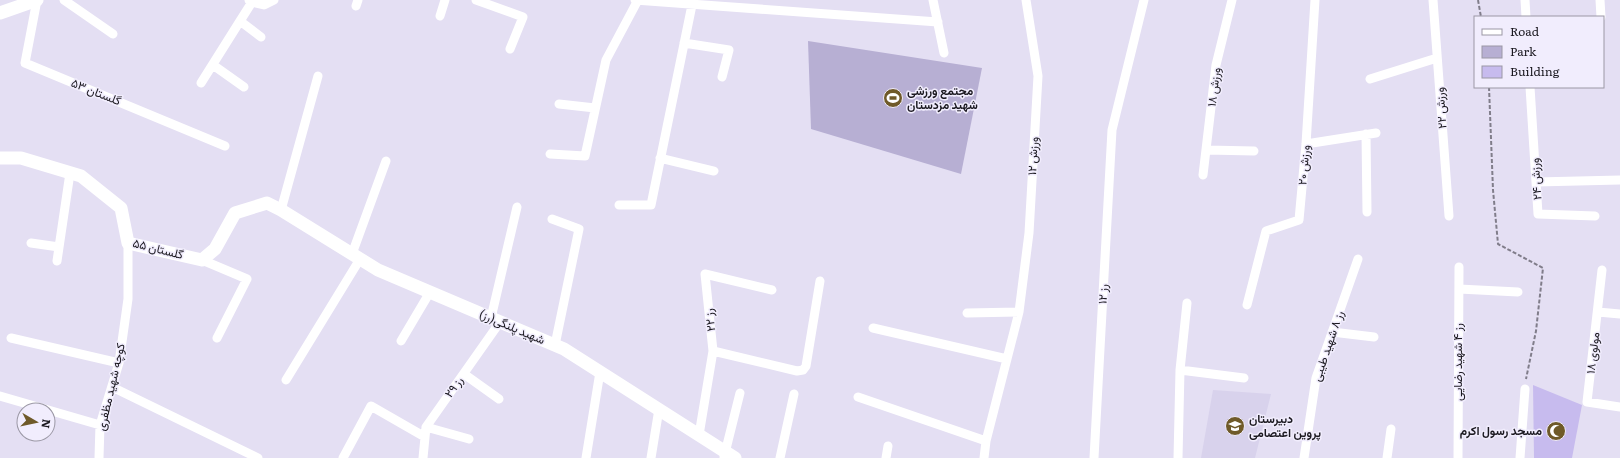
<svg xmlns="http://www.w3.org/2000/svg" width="1620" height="458" viewBox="0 0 1620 458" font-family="Literata,Vazirmatn,serif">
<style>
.built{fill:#d8d2ec}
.green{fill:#b7afd3}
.building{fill:#c7bbee}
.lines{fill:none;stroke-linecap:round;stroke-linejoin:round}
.path{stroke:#807d8a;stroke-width:2;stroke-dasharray:4 2;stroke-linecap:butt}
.street{stroke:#fff;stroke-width:9}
.secondary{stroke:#fff;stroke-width:13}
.labels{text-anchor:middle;stroke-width:3;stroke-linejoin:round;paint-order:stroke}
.street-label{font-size:12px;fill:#1b1920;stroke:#f1edfd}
.poi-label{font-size:12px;font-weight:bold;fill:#1b1920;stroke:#f1edfd;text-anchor:start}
</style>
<rect width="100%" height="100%" fill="#e4dff3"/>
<path class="built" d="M1213,390L1271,394L1255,458H1201Z"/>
<path class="green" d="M808,41L982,68L961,174L811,129Z"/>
<path class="building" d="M1533,385L1582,405L1572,458H1534Z"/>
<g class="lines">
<path class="path" d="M1478,0L1481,17
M1489,87L1493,190L1498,244L1543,268L1536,331L1526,379"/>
<path class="street" d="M37,0L25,63L225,146
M64,0L113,34
M249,0L252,2L264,5L274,0
M476,0L523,17L510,49
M635,0L938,22
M933,0L944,53
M1433,0L1449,216
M1525,0L1526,17
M1600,0L1601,17
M252,2L240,21L261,37
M356,6L358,0
M440,16L445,0
M684,43L729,50L722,77
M213,65L244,87
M1370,79L1437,58
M201,83L240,21
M1530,87L1538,214L1595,216
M559,104L595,108
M1366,134L1367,212
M1306,144L1376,133
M1207,150L1254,151
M550,154L585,156L606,60L638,0
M660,158L714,171
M1203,175L1216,65L1232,0
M1536,182L1620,180
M619,205H651L692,5
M281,210L318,76
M552,219L579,229L555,345
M31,243L59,247
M352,254L386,161
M202,260L247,279L217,338
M57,261L70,173
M1602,270L1587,402L1620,407
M1459,289L1518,292
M1247,305L1266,231L1299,220L1306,144L1315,0
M1598,312L1620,314
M967,313L1019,312
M491,318L517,207
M873,328L1007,359
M1332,332L1374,337
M11,338L119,363
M401,341L430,292
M713,351L797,371L803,370L806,366L820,281
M1180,370L1244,378
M464,374L499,399
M286,380L360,259
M112,387L258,458
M0,396L100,425
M858,397L986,441
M426,427L469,439
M699,435L713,351L705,274L772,290
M724,457L740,393
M99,458L100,425L119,363L128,299V243
M343,458L371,406L425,437
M423,458L426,427L500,322
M586,458L600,372
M651,458L659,409
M780,458L794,394
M886,458L888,446
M984,458L986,441L1019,312L1029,233L1038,76L1026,0
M1094,458L1112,130L1144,0
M1178,458L1180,370L1187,303
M1304,458L1316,378L1358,259
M1387,458L1391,429
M1458,458L1459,267
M1520,458L1525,389"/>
<path class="secondary" d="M0,13L37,0
M0,158H21L81,176L121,208L128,243L202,260L215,249L235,213L267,203L281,210L378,270L564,349L735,458"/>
</g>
<defs>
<g id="stadium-disc" transform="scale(1)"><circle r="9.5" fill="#6f5a29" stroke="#f1edfd"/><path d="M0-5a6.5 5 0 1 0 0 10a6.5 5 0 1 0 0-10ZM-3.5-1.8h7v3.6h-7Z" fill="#fff"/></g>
<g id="school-disc" transform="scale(1)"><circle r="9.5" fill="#6f5a29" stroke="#f1edfd"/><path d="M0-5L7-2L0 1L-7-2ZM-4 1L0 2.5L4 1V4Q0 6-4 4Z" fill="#fff"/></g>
<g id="mosque-disc" transform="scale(1)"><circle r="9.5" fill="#6f5a29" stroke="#f1edfd"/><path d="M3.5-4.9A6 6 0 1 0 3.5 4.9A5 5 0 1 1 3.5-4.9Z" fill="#fff"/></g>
</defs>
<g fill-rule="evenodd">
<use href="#stadium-disc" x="893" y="98"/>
<use href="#school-disc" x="1235" y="426"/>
<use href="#mosque-disc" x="1556" y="431"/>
</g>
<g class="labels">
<g class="street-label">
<text transform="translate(1214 87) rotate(-83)" y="4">ورزش ۱۸</text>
<text transform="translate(96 92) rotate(22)" y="4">گلستان ۵۳</text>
<text transform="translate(1441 108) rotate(-94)" y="4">ورزش ۲۲</text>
<text transform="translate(1033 156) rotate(-87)" y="4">ورزش ۱۲</text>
<text transform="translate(1304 165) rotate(-85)" y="4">ورزش ۲۰</text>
<text transform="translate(1536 179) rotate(-94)" y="4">ورزش ۲۴</text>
<text transform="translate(158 249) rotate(14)" y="4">گلستان ۵۵</text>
<text transform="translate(1103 294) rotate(-87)" y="4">رز ۱۲</text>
<text transform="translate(710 320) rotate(-96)" y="4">رز ۲۲</text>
<text transform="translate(512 327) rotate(23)" y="4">شهید پلنگی(رز)</text>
<text transform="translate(1328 346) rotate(-71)" y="4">رز ۸ شهید طیبی</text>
<text transform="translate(1593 353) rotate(-83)" y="4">مولوی ۱۸</text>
<text transform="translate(1458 362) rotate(-90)" y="4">رز ۴ شهید رضایی</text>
<text transform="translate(111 387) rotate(-77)" y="4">کوچه شهید مظفری</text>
<text transform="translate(454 387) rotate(-55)" y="4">رز ۲۹</text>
</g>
<g class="poi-label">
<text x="907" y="95">مجتمع ورزشی<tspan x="907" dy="14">شهید مزدستان</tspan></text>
<text x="1249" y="423">دبیرستان<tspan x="1249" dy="14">پروین اعتصامی</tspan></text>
<text x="1542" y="435" text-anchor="end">مسجد رسول اکرم</text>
</g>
</g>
<rect x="1474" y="16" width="130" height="72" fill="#f1edfd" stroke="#9b98a5"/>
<rect x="1482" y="29" width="20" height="6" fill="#ffffff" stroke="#9b98a5"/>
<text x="1510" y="36" font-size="12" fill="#1b1920">Road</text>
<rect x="1482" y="46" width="20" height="12" fill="#b7afd3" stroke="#9b98a5"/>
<text x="1510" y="56" font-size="12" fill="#1b1920">Park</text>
<rect x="1482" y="66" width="20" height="12" fill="#c7bbee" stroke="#9b98a5"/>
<text x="1510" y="76" font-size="12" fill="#1b1920">Building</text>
<g transform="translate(36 422) rotate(99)"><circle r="19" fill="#f1edfd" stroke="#9b98a5"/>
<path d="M0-3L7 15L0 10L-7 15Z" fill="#6f5a29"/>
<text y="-6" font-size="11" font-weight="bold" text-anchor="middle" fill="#1b1920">N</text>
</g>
</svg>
